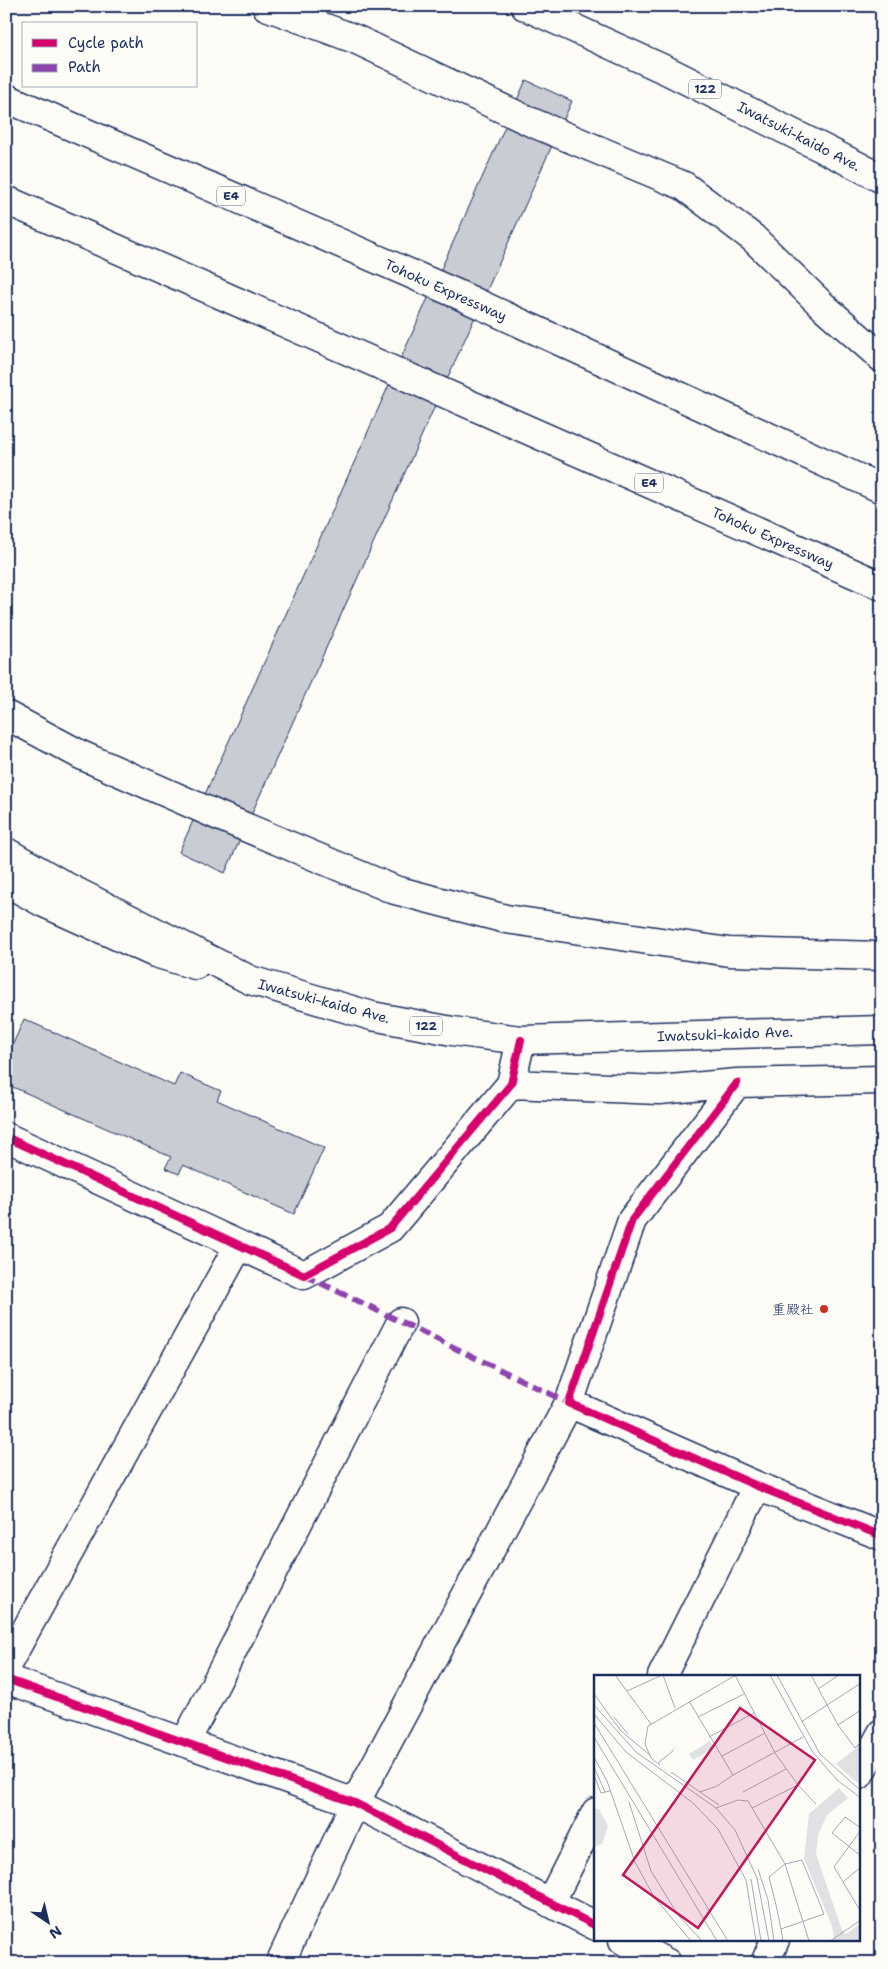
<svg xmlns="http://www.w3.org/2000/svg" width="888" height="1969" viewBox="0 0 888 1969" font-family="'Shantell Sans','Klee One',sans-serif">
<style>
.building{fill:#c9ccd3;stroke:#1b2f5e}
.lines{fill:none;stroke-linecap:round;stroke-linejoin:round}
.street-casing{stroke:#1b2f5e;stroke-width:31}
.highway-casing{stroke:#1b2f5e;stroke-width:31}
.street{stroke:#fdfcf7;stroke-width:28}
.highway{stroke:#fdfcf7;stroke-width:28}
.quiet{stroke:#8e44ad;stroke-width:6;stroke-dasharray:12 6;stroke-linecap:butt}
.cycleway-casing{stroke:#fdfcf7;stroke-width:11}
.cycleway{stroke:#d6006c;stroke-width:8}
.poi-dot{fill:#c8321e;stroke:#fdfcf7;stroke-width:2}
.labels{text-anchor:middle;stroke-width:4.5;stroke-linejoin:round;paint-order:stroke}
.shield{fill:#fdfcf7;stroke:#5f6c8c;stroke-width:1}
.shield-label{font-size:12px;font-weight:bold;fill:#1b2f5e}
.street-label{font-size:14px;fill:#1b2f5e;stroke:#fdfcf7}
.poi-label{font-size:14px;fill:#1b2f5e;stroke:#fdfcf7;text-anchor:end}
.inset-road{fill:none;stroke:#a3aaba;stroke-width:1}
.view{fill:#c2185b;fill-opacity:0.15;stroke:#c2185b;stroke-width:2.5}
.inset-edge{fill:none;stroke:#1b2f5e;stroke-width:2.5}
</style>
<rect width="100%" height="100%" fill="#fdfcf7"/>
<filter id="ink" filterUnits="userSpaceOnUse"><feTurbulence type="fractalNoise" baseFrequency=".02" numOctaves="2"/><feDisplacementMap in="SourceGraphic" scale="10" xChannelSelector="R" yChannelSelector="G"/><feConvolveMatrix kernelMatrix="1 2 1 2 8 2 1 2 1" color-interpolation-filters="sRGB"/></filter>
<g filter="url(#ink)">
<path class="building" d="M526,80L572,101L225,873L179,852Z
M24,1019L174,1086L180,1073L221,1091L217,1100L324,1148L294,1214L183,1165L179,1174L165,1168L171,1157L6,1084V1060Z"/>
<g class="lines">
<g class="street-casing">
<path id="street" d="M737,1083L632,1220L569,1403L757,1486L882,1536
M511,1084L659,1090L737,1083L882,1080
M6,1137L304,1275L390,1228L511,1084L521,1040
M6,1666L239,1245
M662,1676L757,1486
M6,1679L355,1803L596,1926
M185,1743L401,1322
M859,1775L882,1733
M550,1903L596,1812
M623,1940L667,1963
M280,1963L355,1803L569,1403
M765,1963L775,1940"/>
</g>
<g class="highway-casing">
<path id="highway" d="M266,6L355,39L531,122L684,186L753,238L824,307L882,358
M525,6L668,71L860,167L882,179
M6,98L455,293L882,489
M6,200L882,586
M6,715L81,755L219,816L395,890L506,919L729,952L882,956
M6,852L65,886L250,980L372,1016L452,1031L521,1040L882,1030
M6,882L42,902L155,953L195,965"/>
</g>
<use href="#street" class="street"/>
<use href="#highway" class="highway"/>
<path class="quiet" d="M304,1275L569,1403"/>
<g class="cycleway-casing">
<path id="cycleway" d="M737,1083L632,1220L569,1403L757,1486L882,1536
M6,1137L304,1275L390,1228L511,1084L521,1040
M6,1679L355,1803L596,1926"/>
</g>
<use href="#cycleway" class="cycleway"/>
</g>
</g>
<circle class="poi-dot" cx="824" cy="1309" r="5"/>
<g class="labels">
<g class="shield">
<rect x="689" y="79.5" width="32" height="19" rx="4"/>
<rect x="217" y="186.5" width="28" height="19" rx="4"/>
<rect x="635" y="473.5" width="28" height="19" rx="4"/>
<rect x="410" y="1016.5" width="32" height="19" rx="4"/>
</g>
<g class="shield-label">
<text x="705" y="93">122</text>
<text x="231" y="200">E4</text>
<text x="649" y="487">E4</text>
<text x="426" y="1030">122</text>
</g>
<g class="street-label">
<text transform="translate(799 136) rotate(27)" y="5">Iwatsuki-kaido Ave.</text>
<text transform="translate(446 290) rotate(24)" y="5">Tohoku Expressway</text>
<text transform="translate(773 538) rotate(24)" y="5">Tohoku Expressway</text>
<text transform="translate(324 1001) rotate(15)" y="5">Iwatsuki-kaido Ave.</text>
<text transform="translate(725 1034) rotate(-2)" y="5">Iwatsuki-kaido Ave.</text>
</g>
<g class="poi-label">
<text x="814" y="1314">重殿社</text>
</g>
</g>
<g transform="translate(594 1675)">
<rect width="266" height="266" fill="#fdfcf7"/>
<path d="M116,66L120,73L99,85L95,79ZM266,70V110L242,89ZM245,113L254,123L233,140L224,160L222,179L248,255L252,259L266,249V266H240L238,251L210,184L215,139ZM0,134H5L14,151L8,169L0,172Z" fill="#e0e1e3"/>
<path class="inset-road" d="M21,0L57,49M69,0L81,33M141,0L181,78L204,110L222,129M176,0L218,76L243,105L267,123M183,0L226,79L267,116M217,0L244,50L261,73L267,67M224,14L245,0M33,16L68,0M0,19L27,56L57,81M95,26L139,100L123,111L106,117M0,30L42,77L122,133L141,155L163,203L175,266M0,39L32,77L99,128L124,154L152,205L162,266M20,42L34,59M104,42L150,19M207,47L267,8M0,48L134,266M244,50L267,35M0,62L123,266M115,62L160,38M128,81L171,58M0,82L13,106L41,187L60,222L97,266M63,88L57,83L51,69L54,51L142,0M66,90L64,88L80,75M0,92L11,117M77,97L125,130M0,100L7,118L16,116M139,100L209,62M149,117L192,94M35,127L57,196L84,240L108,266M122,133L144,125L154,126L191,189L215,266M158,133L204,110M267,153L251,142L238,158L267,181M267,155L240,192L267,237M164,194L174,225L180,266M157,204L167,266M249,207L267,192M187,254L230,239L208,185L191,189L175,202L182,230L187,254L189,266M236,266L267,245"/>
<path class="view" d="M146,33L221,85L104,253L29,200Z"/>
<rect width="266" height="266" class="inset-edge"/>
</g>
<rect width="888" height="1969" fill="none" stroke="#fdfcf7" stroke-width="25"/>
<rect x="12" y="12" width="863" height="1944" fill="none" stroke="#1b2f5e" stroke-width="2" filter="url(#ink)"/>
<rect x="22" y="22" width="175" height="65" fill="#fdfcf7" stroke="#a3aaba"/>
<rect x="32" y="39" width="25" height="8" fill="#d6006c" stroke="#a3aaba"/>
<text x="68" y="48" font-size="15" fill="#1b2f5e">Cycle path</text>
<rect x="32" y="64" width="25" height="8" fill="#8e44ad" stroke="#a3aaba"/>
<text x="68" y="72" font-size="15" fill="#1b2f5e">Path</text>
<g transform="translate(48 1922) rotate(145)" stroke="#fdfcf7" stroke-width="4" paint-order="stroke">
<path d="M0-4L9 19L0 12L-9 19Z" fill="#1b2f5e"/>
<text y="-8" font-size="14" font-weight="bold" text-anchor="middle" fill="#1b2f5e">N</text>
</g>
</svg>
